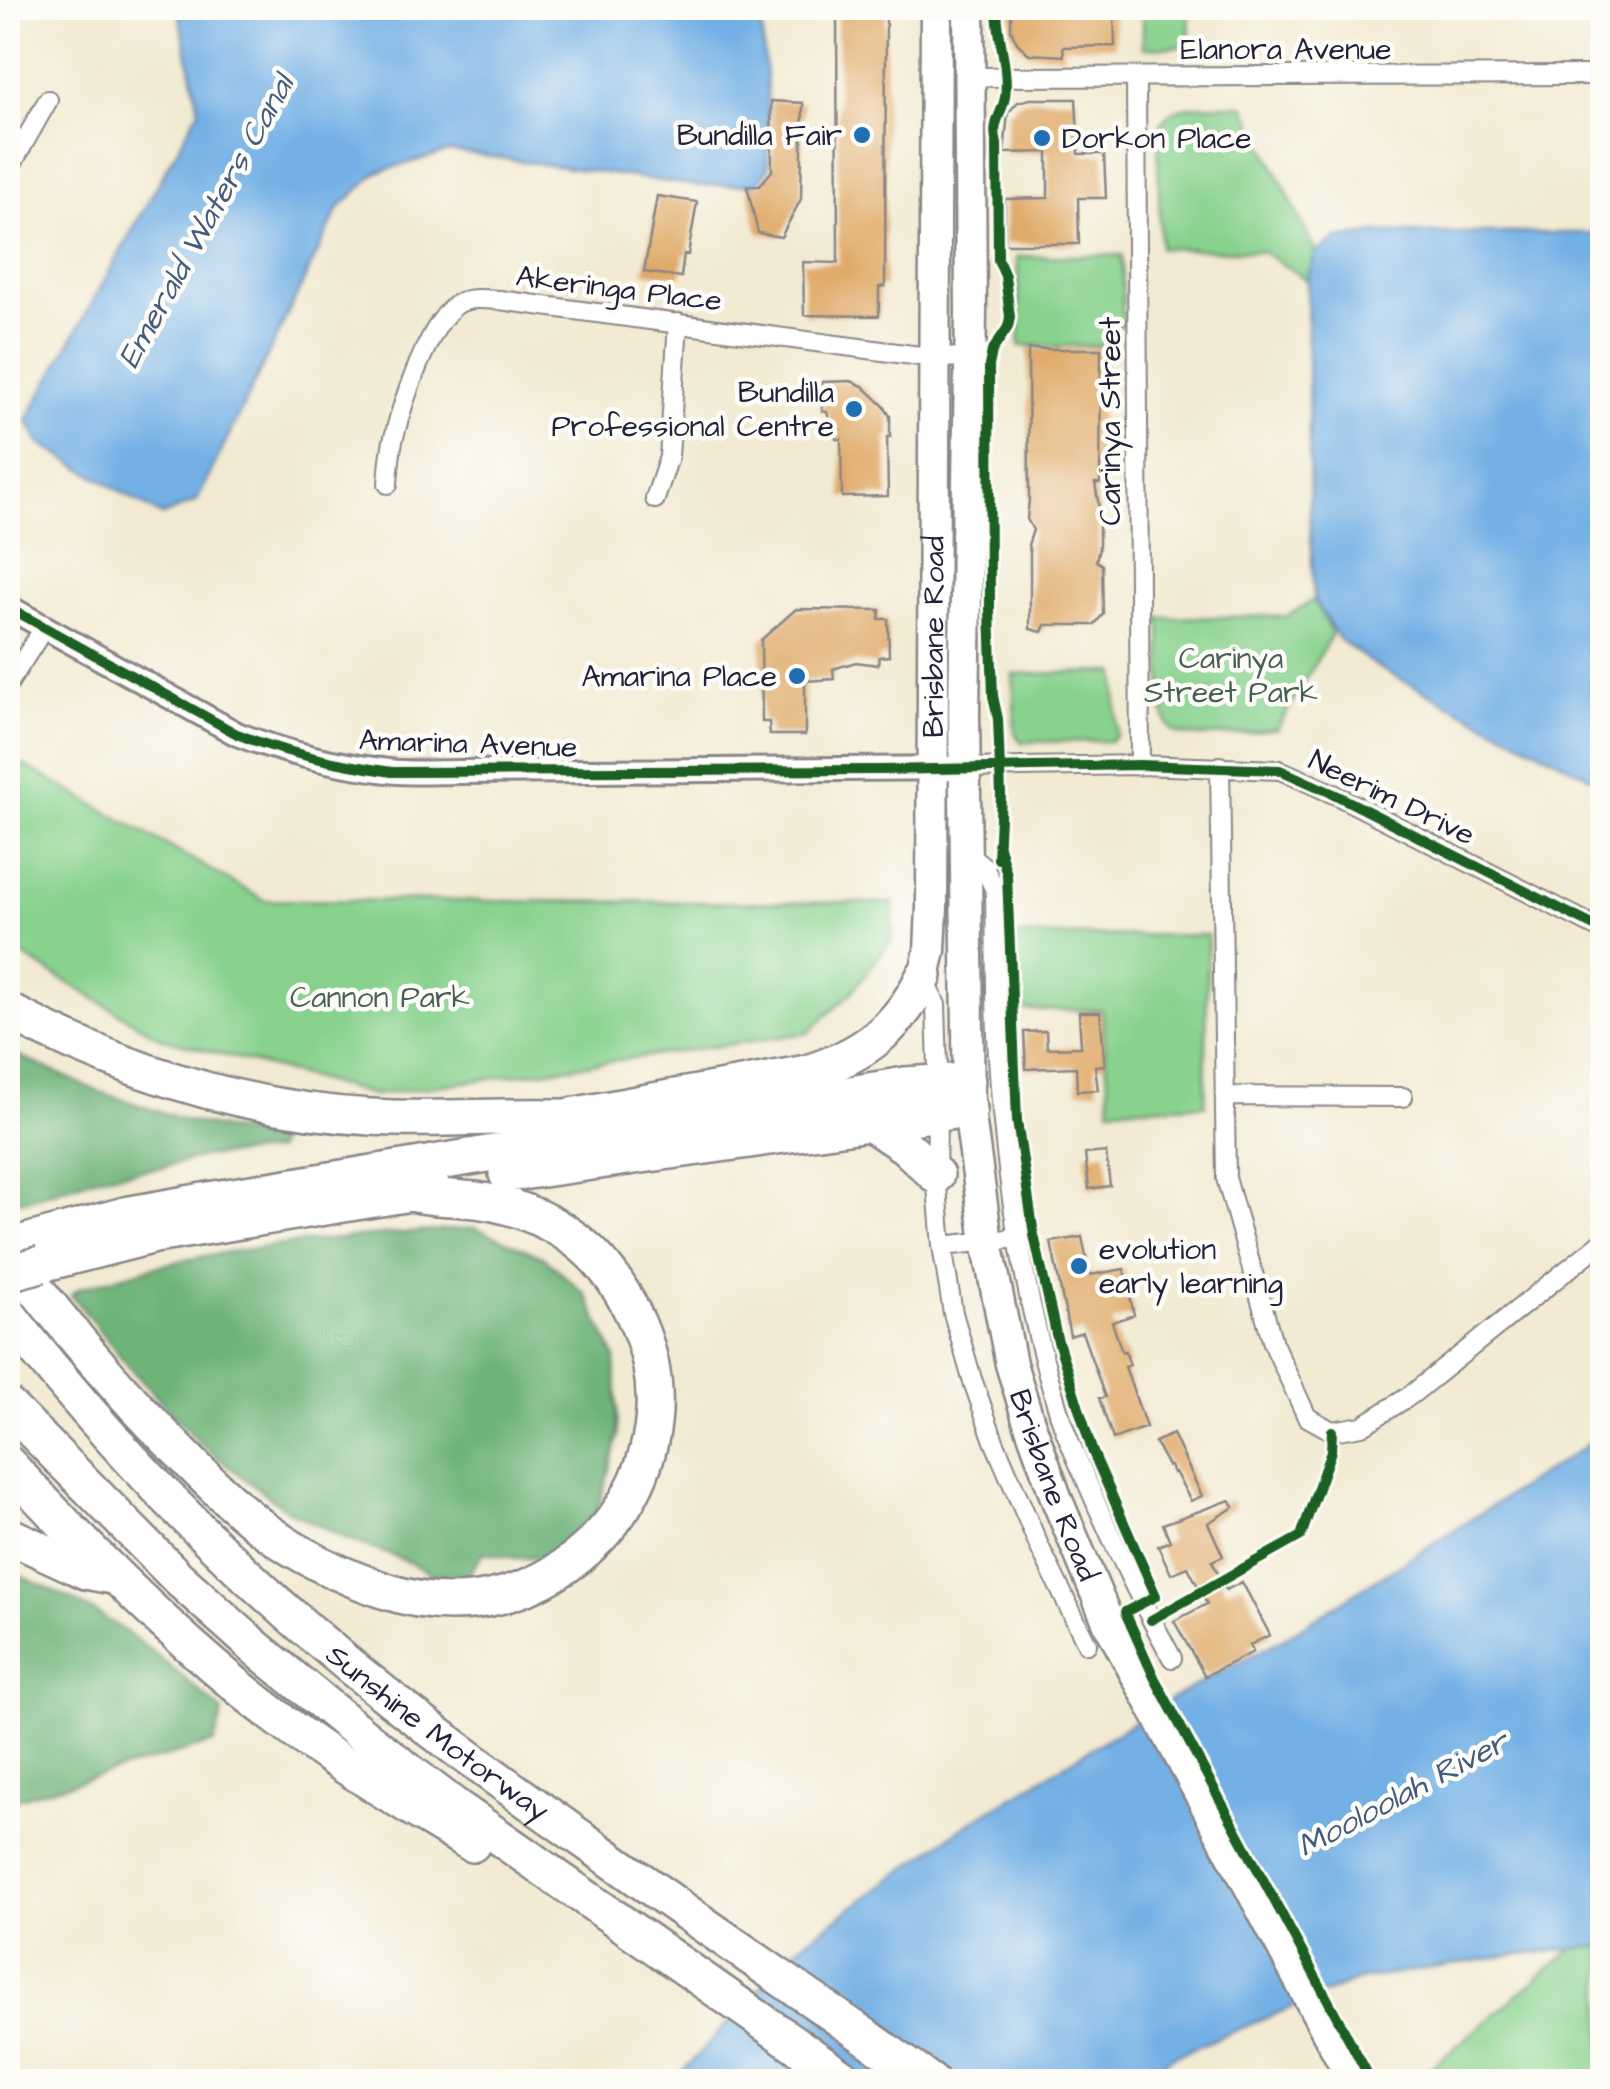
<svg xmlns="http://www.w3.org/2000/svg" width="1610" height="2089" viewBox="0 0 1610 2089" font-family="'Architects Daughter',sans-serif">
<style>
.green{fill:#88d28e;stroke:#557a64;stroke-width:2.5}
.forest{fill:#6eb479;stroke:#486b5a;stroke-width:2.5}
.water{fill:#73b0e5;stroke:#4a6990;stroke-width:2.5}
.building{fill:#e0aa69}
.lines{fill:none;stroke-linecap:round;stroke-linejoin:round}
.minor-casing{stroke:#8a8686;stroke-width:22}
.tertiary-casing{stroke:#8a8686;stroke-width:28}
.primary-casing{stroke:#8a8686;stroke-width:35}
.motorway-casing{stroke:#8a8686;stroke-width:40}
.minor{stroke:#fff;stroke-width:18}
.tertiary{stroke:#fff;stroke-width:22}
.primary{stroke:#fff;stroke-width:30}
.motorway{stroke:#fff;stroke-width:35}
.motorway-bridge-casing{stroke:#8a8686;stroke-width:40;stroke-linecap:butt}
.motorway-bridge{stroke:#fff;stroke-width:35}
.cycleway-casing{stroke:#fdfcf7;stroke-width:16}
.cycleway{stroke:#1b5e20;stroke-width:10}
.poi-dot{fill:#1f6fb2;stroke:#fdfcf7;stroke-width:4}
.labels{text-anchor:middle;stroke-width:9;stroke-linejoin:round;paint-order:stroke}
.street-label{font-size:30px;fill:#22223b;stroke:#fdfcf7}
.poi-label{font-size:30px;fill:#22223b;stroke:#fdfcf7;text-anchor:end}
.park-label{font-size:30px;fill:#466058;stroke:#fdfcf7}
.water-label{font-size:32px;font-style:italic;fill:#425b7f;stroke:#fdfcf7}
</style>
<rect width="100%" height="100%" fill="#fdfcf7"/>
<filter id="ink" filterUnits="userSpaceOnUse"><feTurbulence type="fractalNoise" baseFrequency=".01" numOctaves="2"/><feDisplacementMap in="SourceGraphic" scale="20" xChannelSelector="R" yChannelSelector="G"/><feConvolveMatrix kernelMatrix="1 2 1 2 8 2 1 2 1" color-interpolation-filters="sRGB"/></filter>
<filter id="wash" filterUnits="userSpaceOnUse"><feTurbulence type="fractalNoise" baseFrequency=".0048" numOctaves="4" result="noise"/><feDisplacementMap in="SourceGraphic" scale="40" xChannelSelector="R" yChannelSelector="G"/><feGaussianBlur stdDeviation="2.25" result="paint"/><feColorMatrix in="noise" values="0 0 0 0 0 0 0 0 0 0 0 0 0 0 0 0 0 1.4 0 .05"/><feComposite in="paint" operator="in"/></filter>
<g filter="url(#wash)">
<rect width="100%" height="100%" fill="#f2ead2"/>
<path class="green" d="M1143,8H1189L1190,46L1143,48Z
M1244,105L1316,252L1307,280L1263,252L1160,248L1158,133C1160,128 1161,122 1165,118C1177,101 1224,106 1244,105Z
M1122,255L1123,326H1106V346H1020L1017,257Z
M1314,600L1332,634L1277,729C1256,731 1189,743 1173,731C1167,726 1165,717 1163,709L1160,618L1287,616Z
M1116,672L1117,735L1110,741L1021,742L1015,733L1013,674Z
M8,756L264,900L893,903L892,939L852,992L808,1033L374,1095L161,1038L8,947Z
M1208,935L1205,1105L1110,1108L1102,1010H1019L1015,936Z
M1602,1924V2081H1415Z"/>
<path class="forest" d="M8,1051L97,1091L187,1121L279,1140L275,1151L202,1157L164,1167L101,1176L34,1198L8,1203Z
M475,1228L544,1257L586,1295L615,1357L618,1436L597,1513L546,1558H517L483,1553L469,1574L433,1575L406,1561L347,1539L288,1511L202,1446L130,1368L71,1295L80,1288C105,1281 129,1273 154,1267C259,1242 368,1236 475,1228Z
M8,1570C47,1588 90,1606 126,1632C160,1656 191,1684 223,1712L214,1743L8,1801Z"/>
<path class="water" d="M171,8H760L767,88L768,169L757,184L697,186L450,151L377,172L339,208L197,501L162,516L39,443L27,420L199,110L179,13Z
M1376,233H1602V783L1377,667L1339,639L1314,600L1310,525L1307,280L1316,252L1337,239Z
M1602,1430V1946L1519,1954L1358,1980L1174,2056L1139,2081L673,2082L798,1947L963,1827L1180,1694L1286,1637L1586,1446Z"/>
<g id="blocks">
<path class="building" d="M837,8H886L885,286L879,287V316L804,315L803,262L838,263Z
M1011,8H1114L1115,46L1063,47L1064,56L1029,54L1017,43L1011,30Z
M1030,99H1076L1079,154H1104L1106,198H1078L1079,244H1005V199L1048,198V152L1004,153L1008,113L1018,102Z
M771,101L803,103L801,199L781,237L758,233L747,186H759L772,171Z
M657,196L697,202L688,255L684,254L681,277L644,272Z
M1028,349H1101L1100,483H1095L1099,507V548L1096,561L1102,565L1103,614L1094,625H1045L1042,632L1030,629V552L1028,545L1033,530L1027,519L1029,500Z
M851,381L863,386L884,406L890,416V437H887L888,496L842,497L841,439H836L827,412L822,411V382Z
M796,609L880,610L879,619H888L889,656L879,657L878,665L856,662L833,669L834,679L805,681V735H770L769,722H762L761,640Z
M1079,1012H1100L1105,1065L1095,1066L1098,1090L1077,1091L1076,1067L1026,1069L1024,1032L1046,1031L1047,1048L1081,1047Z
M1106,1152L1110,1186L1089,1189L1085,1154Z
M1082,1237L1090,1275L1124,1269L1134,1315L1112,1322L1122,1352L1125,1351L1130,1365L1125,1367L1146,1427L1113,1439L1099,1398L1105,1397L1082,1332L1070,1336L1051,1242Z
M1173,1434L1202,1496L1191,1501L1175,1472L1173,1473L1170,1466H1168L1155,1442Z
M1230,1500L1234,1507L1208,1523L1223,1556L1212,1561L1226,1590L1242,1582L1270,1635L1250,1645L1253,1652L1205,1676L1174,1621L1207,1604L1188,1567L1171,1574L1158,1546L1170,1541L1163,1524Z"/>
</g>
</g>
<g filter="url(#ink)">
<use href="#blocks" fill-opacity="0" stroke="#8a8686" stroke-width="2.5"/>
<g class="lines">
<g class="minor-casing">
<path id="minor" d="M969,77L1602,75
M1136,77L1140,765
M8,171L48,100
M388,484C389,468 390,452 394,437C402,404 430,319 459,303C471,297 486,299 499,300L935,358L970,357
M655,499L669,457L678,323
M8,684L44,628
M1220,766L1226,1178L1273,1343L1307,1417L1332,1431L1362,1426L1411,1395L1602,1242
M964,768L1140,765L1280,770L1336,795L1602,930
M965,851L984,867L995,890C996,946 995,1002 998,1057C1005,1179 1024,1300 1060,1416C1067,1438 1077,1459 1086,1480C1112,1541 1140,1600 1172,1658
M924,976L936,1005L938,1069L936,1175L942,1246L953,1313L972,1379L994,1441L1040,1548L1087,1644
M1225,1096L1403,1097
M942,1246L1018,1238"/>
</g>
<g class="tertiary-casing">
<path id="tertiary" d="M8,607L237,734C285,753 336,765 388,771C411,774 436,772 459,772L964,768"/>
</g>
<g class="primary-casing">
<g id="primary">
<path id="s1" d="M969,8L971,312L964,711L969,1109L987,1242L1011,1364L1028,1419L1057,1500L1109,1624L1354,2082"/>
<path id="s2" d="M924,976L930,951L932,907L936,8"/>
</g>
</g>
<g class="motorway-casing">
<g id="motorway">
<path d="M8,1011C120,1070 244,1110 371,1117C434,1121 498,1115 561,1117"/>
<path d="M555,1119L807,1073C862,1056 899,1029 924,976"/>
<path d="M870,1123L905,1146L936,1175"/>
<path d="M507,1174L969,1109"/>
<path d="M8,1247L125,1215L209,1200L905,1085L967,1081"/>
<path d="M8,1253C60,1321 115,1387 176,1448C204,1477 233,1506 265,1530C301,1557 344,1577 386,1591C548,1646 706,1483 638,1324C624,1292 604,1261 576,1240C544,1216 503,1201 464,1199C445,1197 429,1198 411,1193"/>
<path d="M41,1264L155,1235L411,1193L432,1187"/>
<path id="s3" d="M8,1314C114,1451 244,1583 381,1691C450,1746 522,1797 595,1848C706,1927 819,2004 931,2082"/>
<path d="M8,1406L179,1579L256,1648L367,1739L453,1805L849,2082"/>
<path d="M8,1464C105,1569 210,1674 329,1755C376,1787 424,1815 472,1844"/>
<path d="M8,1535L86,1571L112,1576"/>
</g>
</g>
<use href="#minor" class="minor"/>
<use href="#tertiary" class="tertiary"/>
<use href="#primary" class="primary"/>
<use href="#motorway" class="motorway"/>
<g class="motorway-bridge-casing">
<path id="motorway-bridge" d="M8,1273L41,1264"/>
</g>
<use href="#motorway-bridge" class="motorway-bridge"/>
<g class="cycleway-casing">
<path id="cycleway" d="M997,8C997,37 1009,67 1005,97C1002,115 991,122 997,144L998,260L1005,276L1010,317L1008,327L992,351L989,366L990,610L993,696L998,719L1001,795L998,859
M8,607L237,734C287,754 338,764 392,772L881,770L1140,765L1280,770L1336,795L1602,930
M998,843L1007,875L1017,1121L1034,1235L1057,1338L1092,1450L1156,1596L1125,1612L1154,1677L1372,2082
M1151,1620L1301,1536L1331,1451L1332,1431"/>
</g>
<use href="#cycleway" class="cycleway"/>
</g>
</g>
<g class="poi-dot">
<circle cx="862" cy="135" r="10"/>
<circle cx="1042" cy="138" r="10"/>
<circle cx="854" cy="409" r="10"/>
<circle cx="797" cy="676" r="10"/>
<circle cx="1079" cy="1266" r="10"/>
</g>
<g class="labels">
<g class="street-label">
<text x="1286" y="59">Elanora Avenue</text>
<text transform="translate(619 288) rotate(7)" y="10">Akeringa Place</text>
<text transform="translate(1110 421) rotate(-90)" y="10">Carinya Street</text>
<text dy="10" stroke="none"><textPath href="#s2" startOffset="340">Brisbane Road</textPath></text>
<text transform="translate(468 743) rotate(2)" y="10">Amarina Avenue</text>
<text transform="translate(1392 797) rotate(26)" y="10">Neerim Drive</text>
<text dy="10" stroke="none"><textPath href="#s1" startOffset="1488">Brisbane Road</textPath></text>
<text dy="10" stroke="none"><textPath href="#s3" startOffset="602">Sunshine Motorway</textPath></text>
</g>
<g class="poi-label">
<text x="842" y="145">Bundilla Fair</text>
<text x="1062" y="148" text-anchor="start">Dorkon Place</text>
<text x="834" y="402">Bundilla<tspan x="834" dy="34">Professional Centre</tspan></text>
<text x="777" y="686">Amarina Place</text>
<text x="1099" y="1259" text-anchor="start">evolution<tspan x="1099" dy="34">early learning</tspan></text>
</g>
<g class="park-label">
<text x="1231" y="668">Carinya<tspan x="1231" dy="34">Street Park</tspan></text>
<text x="380" y="1007">Cannon Park</text>
</g>
<g class="water-label">
<text transform="translate(205 221) rotate(-61)" y="11">Emerald Waters Canal</text>
<text transform="translate(1402 1793) rotate(-28)" y="11">Mooloolah River</text>
</g>
</g>
<rect width="1610" height="2089" fill="none" stroke="#fdfcf7" stroke-width="40"/>
</svg>
